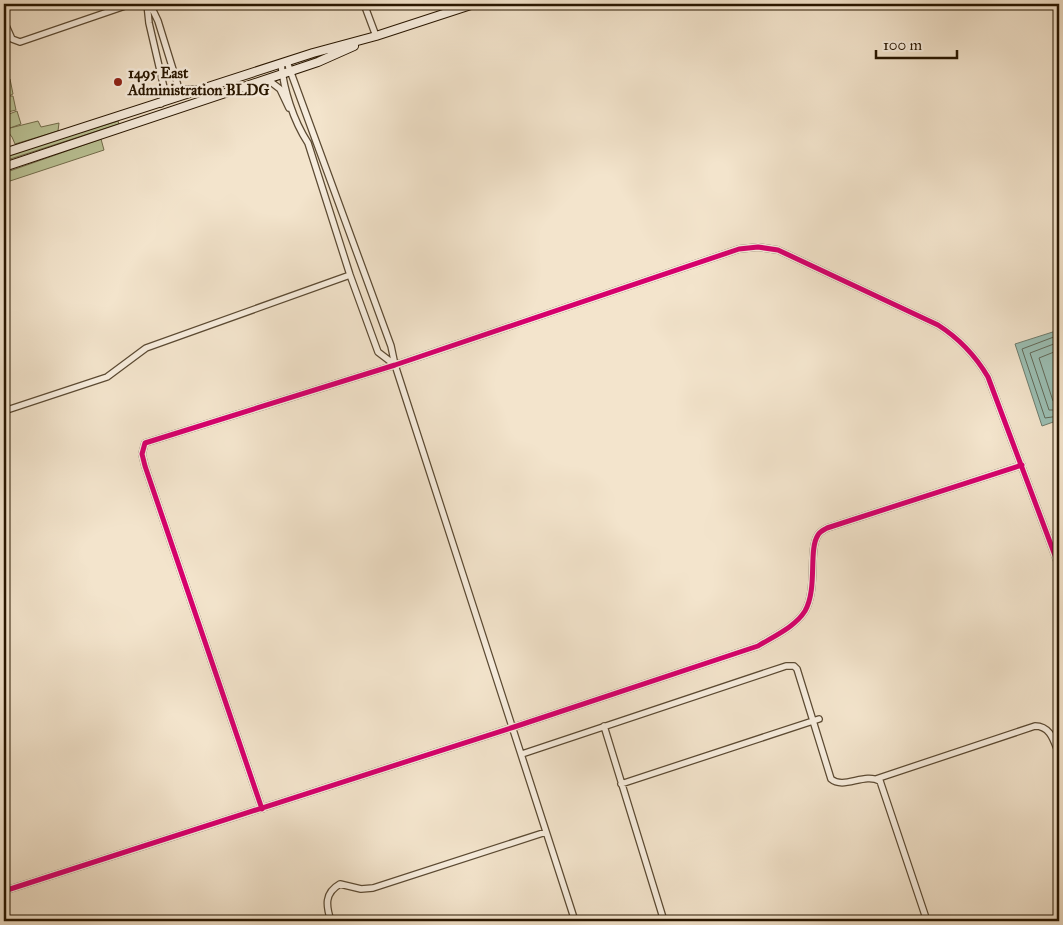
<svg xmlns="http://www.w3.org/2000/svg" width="1063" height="925" viewBox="0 0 1063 925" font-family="'IM FELL Great Primer',serif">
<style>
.green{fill:#bbc497;stroke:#726d4c}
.water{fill:#9bbfb4;stroke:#6d7b6c}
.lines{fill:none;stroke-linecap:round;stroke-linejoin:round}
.shore{stroke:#626a5a;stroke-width:1}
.street-casing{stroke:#5b4a33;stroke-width:8}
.secondary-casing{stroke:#281600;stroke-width:10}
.street{stroke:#f7edde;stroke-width:5.5}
.secondary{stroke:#f7edde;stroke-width:8}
.cycleway-casing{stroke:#f7edde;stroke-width:8}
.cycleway{stroke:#d6006c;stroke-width:5}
.poi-dot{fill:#8f2418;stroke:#f7edde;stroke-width:2}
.labels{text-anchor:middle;stroke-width:5;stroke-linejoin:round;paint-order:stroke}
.poi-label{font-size:15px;font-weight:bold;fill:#281600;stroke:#f7edde;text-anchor:start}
</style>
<rect width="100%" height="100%" fill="#f3e4cc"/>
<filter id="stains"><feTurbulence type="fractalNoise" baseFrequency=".004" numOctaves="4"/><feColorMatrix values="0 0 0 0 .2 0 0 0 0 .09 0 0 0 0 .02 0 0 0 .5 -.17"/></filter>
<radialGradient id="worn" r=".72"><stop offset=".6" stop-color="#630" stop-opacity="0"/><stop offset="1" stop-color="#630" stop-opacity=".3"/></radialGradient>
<path class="green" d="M10,79L13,94L9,96H13L16,110L4,113V98L6,97H4V81Z
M17,111L21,124L10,128L38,121L41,127L59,123L58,131L15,144L12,137L4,127V116Z
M118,121L119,124L4,161V156Z
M101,139L104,150L4,183V173Z"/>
<path class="water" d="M1059,330V420L1042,426L1015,344Z"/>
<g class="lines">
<path class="shore" d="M1059,335L1022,349L1045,418L1059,416
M1059,342L1030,353L1049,410H1059
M1059,350L1039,358L1053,401L1059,402"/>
<g class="street-casing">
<path id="street" d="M147,4L149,23L165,92L161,104
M150,4L158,21L179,89H197
M364,4L376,36
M4,21L12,39L20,42L131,4
M287,62L391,346L395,365L575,921
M281,64C284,90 293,120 308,143L350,275L378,352L395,365
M267,79L280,89L289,108
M4,411L107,377L146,348L350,275
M604,726L664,921
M522,754L786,666H794L797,669L831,779C844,790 864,772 880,781L927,921
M876,779L1035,726C1051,726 1054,742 1059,754
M621,784L819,719
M262,809L145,466L142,454L145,443L395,365L739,249L758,247L778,250L938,325C960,339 975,355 988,377L1059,566
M4,891L514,727L758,646C774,636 795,627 805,611C818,588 808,550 818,535C820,531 824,530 827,528L1022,465
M331,921C326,906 324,893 340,884L361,889L373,888L546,832"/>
</g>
<g class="secondary-casing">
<path id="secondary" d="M4,153L313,53L376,36L474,4
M4,167L318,62L354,46"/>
</g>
<use href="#street" class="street"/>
<use href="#secondary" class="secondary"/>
<g class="cycleway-casing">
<path id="cycleway" d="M262,809L145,466L142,454L145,443L395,365L739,249L758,247L778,250L938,325C960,339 975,355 988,377L1059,566
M4,891L514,727L758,646C774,636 795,627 805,611C818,588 808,550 818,535C820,531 824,530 827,528L1022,465"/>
</g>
<use href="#cycleway" class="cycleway"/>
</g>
<circle class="poi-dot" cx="118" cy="82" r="5"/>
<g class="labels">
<g class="poi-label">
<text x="128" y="78">1495 East<tspan x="128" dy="17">Administration BLDG</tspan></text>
</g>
</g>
<rect width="1063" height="925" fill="none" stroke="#f3e4cc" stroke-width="20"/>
<rect x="5" y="5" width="1053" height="915" fill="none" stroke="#281600" stroke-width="2.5"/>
<rect x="10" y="10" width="1043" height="905" fill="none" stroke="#281600"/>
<path d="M876 50v8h81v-8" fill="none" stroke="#281600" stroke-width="2.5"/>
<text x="883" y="50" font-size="15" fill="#281600" stroke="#f7edde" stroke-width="4" paint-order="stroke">100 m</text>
<rect width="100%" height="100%" filter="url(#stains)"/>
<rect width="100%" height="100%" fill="url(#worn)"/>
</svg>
